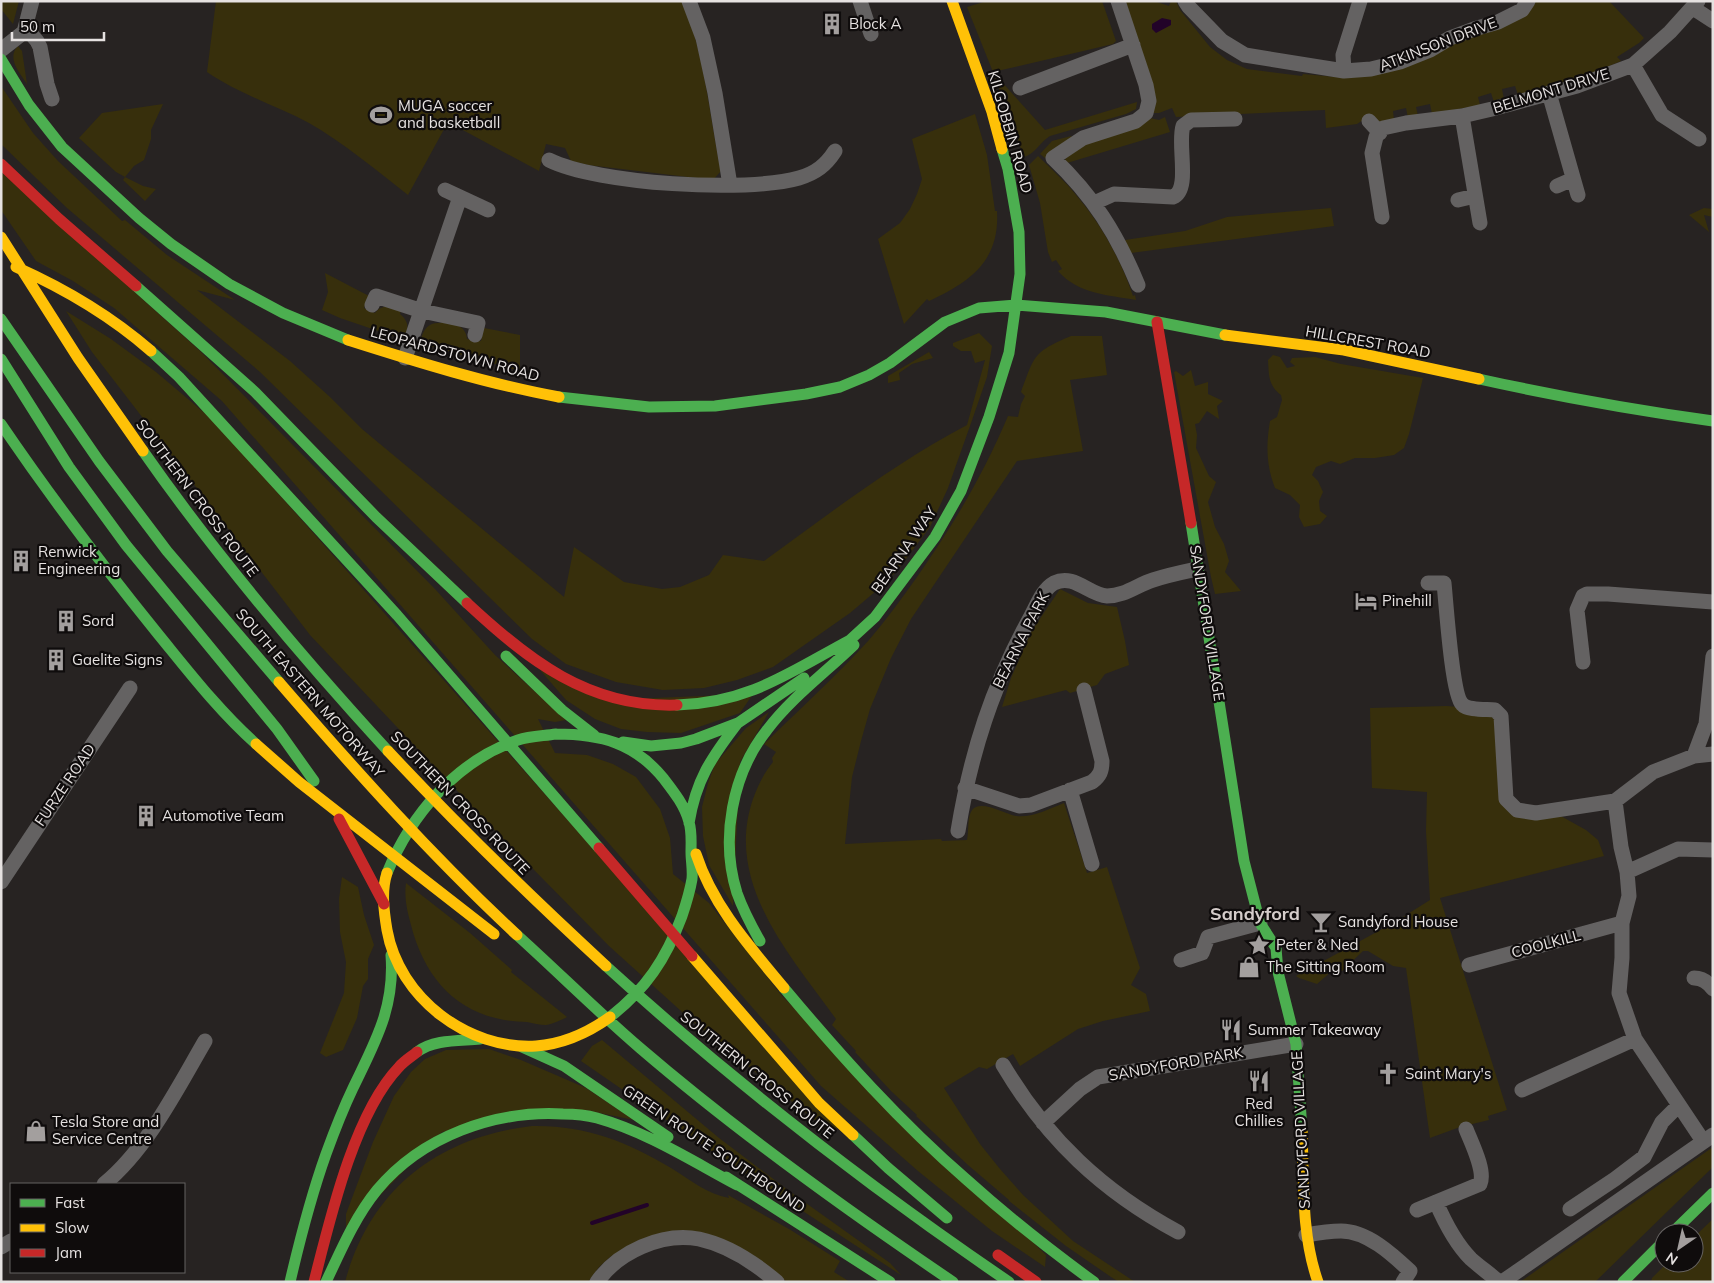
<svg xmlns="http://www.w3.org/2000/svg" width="1714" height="1283" viewBox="0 0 1714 1283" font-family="Mulish,sans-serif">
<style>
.green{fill:#372f0c}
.water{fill:#220329}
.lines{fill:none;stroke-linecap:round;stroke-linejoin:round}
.stream{stroke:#220329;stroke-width:4}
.street{stroke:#646262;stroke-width:15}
.fast{stroke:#4caf50;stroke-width:11}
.slow{stroke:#ffc107;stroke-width:11}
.jam{stroke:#c62828;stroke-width:11}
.labels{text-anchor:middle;stroke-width:4.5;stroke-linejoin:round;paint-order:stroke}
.poi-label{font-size:15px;fill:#e6e2e1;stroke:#0f0c0c;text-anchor:start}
.street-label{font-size:15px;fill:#e6e2e1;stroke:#0f0c0c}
.quarter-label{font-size:18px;font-weight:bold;fill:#d4ccca;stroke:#0f0c0c}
</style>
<rect width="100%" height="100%" fill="#272322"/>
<path class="green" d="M1,1H19L13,24L1,9Z
M216,1H683C705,56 709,114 721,171L713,180L588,165L571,161L565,148L546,144L539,171L448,122L408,195C376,170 344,143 309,123C275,105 239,94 207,72Z
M987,1H1102L1116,41L1113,44L993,72L1045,130L1137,102L1136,109L1126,114L1050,136C1040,142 1036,153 1024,157L993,72L967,7Z
M1122,1H1154L1169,6L1171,1H1176L1180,10L1210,47L1227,60L1247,69L1302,76L1303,74L1347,78L1534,5L1536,1H1609L1644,38L1639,43L1617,57L1621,61L1581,78L1518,95L1515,86L1502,89L1504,99L1494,102L1491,93L1478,97L1480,105L1432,114L1430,104L1416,107L1418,116L1408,118L1406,108L1393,111L1394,120L1382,123L1369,116L1357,124L1326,128L1325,110L1176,117L1172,108L1159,113H1152Z
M18,46L22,51L27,84C20,73 6,58 18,46Z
M1,86L33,133L58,161L122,221L125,220L167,255L235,300L197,290L290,361L330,397L362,429L564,597L574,547L624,582L662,589L680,587L709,575L723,555L764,561C830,513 895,463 967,425L985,360L975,363L971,351H961L953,346V343L979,333L992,346L987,377L970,426L948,488L930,527L896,572L876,591L850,613L773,667L737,680L704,688L663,690L616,682L566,664L532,639L260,372L67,208L2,145Z
M163,104L151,130V139L144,160L134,166L125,177L143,186L156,189L145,201L123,180L125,177L116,172L79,138L102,113Z
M975,114L987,155L995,211H997C1000,261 970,282 929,301L927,299L904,324L878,239L900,223L910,209L917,194L922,179L912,139Z
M1165,117L1170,132L1067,163L1065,159L1081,146L1150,118L1159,120Z
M1071,136L1072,137L1045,158L1040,154L1052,141Z
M1038,156C1051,169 1065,181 1076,195C1101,224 1121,260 1133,296L1135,295L1136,300C1108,295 1078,294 1058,271L1062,269L1056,260L1052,262L1048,252L1040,203L1029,165Z
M1,172L199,350L435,589L495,655L566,720L555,722L538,719L555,753L587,755L613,764L636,777L660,809L670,838L673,874L709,903L782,996L1046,1255L1045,1267L992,1231L918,1171L821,1086L222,401L114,308L73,281L36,261L1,210Z
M1331,208L1334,226L1131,253L1125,240L1185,231L1227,217Z
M1704,208L1713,209V217L1704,215L1709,232L1689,215Z
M325,273L369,296L364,308L375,313C383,303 391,308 401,311L400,314C407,320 409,325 406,334L401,333L393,336L340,318L322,310L328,292Z
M66,311L111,339L156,372L214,421L839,1126L832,1134L691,1020L609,946L481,816L310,635L92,352Z
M442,321C454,324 466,325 467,339L481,341L484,328L520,335V371L430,346L421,339C424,328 429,322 441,323Z
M1071,336H1102L1107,375L1070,380L1083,451L1017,461L911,619L891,658L870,709L861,741L852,777L845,844L941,839L942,841L967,840C969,831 967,817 972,810C980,799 1005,814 1016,816C1032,818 1049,809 1064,803L1087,873L1107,867L1140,968L1131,985L1146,994L1150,1011L1103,1021L1078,1029L1020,1066L1013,1054L987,1069L979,1067L944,1088L980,1144L1000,1169L1023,1195L1073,1241L1135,1282H1119L1111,1277L1066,1246L1009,1201V1200L968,1165L916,1116L917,1115L891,1091L855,1052L856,1051L832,1025L836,1019C790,955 724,883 753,799C758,785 764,773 773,762L772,758L776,752L764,744C799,710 836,676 869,640C886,620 902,598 917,577C954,524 983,475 1008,416L1018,417L1021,404L1025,396L1021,392C1035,355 1033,352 1071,336Z
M929,352L933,358L912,364L899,373L900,380L888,383V376Z
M1273,355L1280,357L1287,368L1295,366L1290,362L1292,358L1315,357L1341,364L1423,378L1409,434L1404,448L1394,455L1375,458H1355L1340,464L1331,461L1316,467L1312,475L1318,481L1323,492L1319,501L1320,511L1327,516L1320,524L1304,527L1299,517L1300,505L1290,495L1275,488C1266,465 1266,445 1270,421L1277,417L1282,400L1281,395C1268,385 1269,375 1268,360Z
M1191,370L1195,386L1208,382V394L1223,401L1217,406L1219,419L1207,411L1199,423L1195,424L1197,435L1196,448L1209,476L1216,482L1208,502L1215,527L1224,544L1229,561L1225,572L1241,591L1215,594L1211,577L1174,372L1176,371L1183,376Z
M1060,589L1088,603L1117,607L1125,641L1129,665L1105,674L1097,685L1070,693L1066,690L1002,707L1011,678L1031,632Z
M540,670L603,700L753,694L740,713L681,733L647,732L621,729L595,719L566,700Z
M1447,706L1458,707L1495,718L1501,801L1559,815L1586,830L1598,840L1604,856L1440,898L1507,1110L1488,1116L1489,1120L1460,1127L1430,1138L1406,968L1393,966L1368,951H1363L1342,971H1332L1317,984L1299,978L1296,976L1395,922L1430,900L1426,831L1427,792L1372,788L1370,708Z
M769,712L740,762L733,906L709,865L703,836L702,807L708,783L715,764L746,728Z
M342,877L358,887L364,915L374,945L368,959V979L363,986L357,1018L343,1050L326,1057L320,1053L344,993L346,962L340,932L339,899Z
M406,883L470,933L512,970L511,972L567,1017C561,1020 553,1024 546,1025C540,1025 533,1023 527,1022C464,1021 426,984 411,925C407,911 404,898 406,883Z
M602,1040L719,1138L796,1196L890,1263L901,1275L723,1159L581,1061L592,1046Z
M489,1049L521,1060L586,1088L634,1120L585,1110L442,1132L346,1230V1214L373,1142L394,1096L411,1072L425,1059L446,1050Z
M532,1126C585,1125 626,1141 671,1168C689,1179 707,1194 729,1198L728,1195L789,1229L840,1261L834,1272L850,1282H787L775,1272L728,1243L626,1247L610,1257L599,1267L588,1282H345C370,1189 438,1137 532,1126Z
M1713,1147V1167L1595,1282H1520Z
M1713,1219V1282H1651L1652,1278L1667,1263H1694V1237Z"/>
<path class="water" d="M1162,18L1171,20V25L1156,33L1152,29V24Z"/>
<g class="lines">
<path class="stream" d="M592,1223L647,1205"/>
<path class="street" d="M689,1L703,38L715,93L730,185
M860,1L871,34
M1118,1L1146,85L1149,101L1146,113L1136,121L1083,138L1053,158C1093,196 1117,234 1138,285
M1185,1L1189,7L1222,41L1245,55L1344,71L1371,69L1400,62L1430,50L1450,38L1474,29L1498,22L1522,10L1528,1
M1693,8L1713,21
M26,28L37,41L40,47L47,84L52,99
M1,50L24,32L32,1
M1633,65L1662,115L1699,139
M1344,71L1343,55L1360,1
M1020,88L1133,45
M1549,93L1578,195
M1462,116L1480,223
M1369,121L1380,133
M549,160C597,184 747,193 799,178C816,173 826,165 835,151
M1557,186L1573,179
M445,190L488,210
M1458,200L1475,196
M1094,203L1114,194L1173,197C1191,190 1177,144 1183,126L1191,120L1235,119
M1382,217L1372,153L1376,137L1383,128L1406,123L1462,116L1492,109L1577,86L1633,65L1670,32L1698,1
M372,305L376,296L422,311L478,323L475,335
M405,358L460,197
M1428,583H1444C1446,602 1452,694 1462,704C1468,711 1487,709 1495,710L1501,716L1506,799L1517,810L1536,813L1615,801L1653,772L1694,756L1713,754
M1583,662L1577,610L1583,596L1587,594H1608L1713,602
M1694,756L1706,724L1713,656
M965,788L1019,806L1031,805L1092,782C1100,776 1102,771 1102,761L1084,690
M1070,790L1092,864
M1615,801L1621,847L1627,872L1629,896L1622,923V958L1619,993L1635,1039L1703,1141
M958,831C971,752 992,687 1031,616C1037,605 1043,589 1054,583C1074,573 1089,595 1107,596C1125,596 1137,585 1153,580C1168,575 1183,572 1197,569
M1627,872L1678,849L1713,850
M1,882L130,688
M1181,960L1202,953L1208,937L1260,923
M1469,965L1622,923
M1694,978C1702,978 1708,982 1713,989
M1003,1065C1047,1139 1102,1191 1178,1232
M1522,1090L1635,1039
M1043,1123L1080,1089L1098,1077L1296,1044
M104,1184C147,1149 177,1089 205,1041
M1436,1202C1445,1223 1455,1243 1471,1259C1480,1267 1490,1274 1499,1282
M1570,1209L1615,1179L1644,1157L1662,1122L1679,1105
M1417,1210L1480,1184C1486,1171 1471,1142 1466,1129
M1306,1235C1317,1233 1329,1231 1341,1231C1367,1231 1392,1254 1410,1271L1403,1282
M1,1247L11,1241
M597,1282C618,1252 662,1232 699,1239C727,1245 756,1264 777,1282
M1502,1282L1713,1135"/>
<path class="fast" d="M1,59L29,105L62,147L139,218L171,244L229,284L283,313L348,340
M136,286L255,392L376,517L467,603
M1,319L99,461L167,551L279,682
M151,351L179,377L397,615L599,848
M1,359L69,467L126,545L277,729L314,781
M1479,379C1556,396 1634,410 1713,421
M559,397L649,407L715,406L806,394L840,387L869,375L890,363L945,322L979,308L1016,305L1106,312L1225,335
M1,424C50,496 103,566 158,634C189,672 219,711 256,744
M143,451C217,557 301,656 388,751
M1191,523L1244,861L1260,923L1276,948L1278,972L1296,1044L1302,1130
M838,651L875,617L935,537L961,491L989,417L1009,353L1020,274L1019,232L1008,169L1002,149
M506,656L562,710L594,735
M677,705C749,703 790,672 850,640
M556,734C601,734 635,743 664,779C674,792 685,806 689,822C692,832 691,842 691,852C691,861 693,870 692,879C690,891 686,904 682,916C666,959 646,989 610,1017
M623,742L651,746L681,743L696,739L738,723L804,678
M689,823C696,780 711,758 737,724
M387,873C411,815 456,761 518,740C530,736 543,736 556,734
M517,935C558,972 598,1012 640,1048C739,1133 845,1209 953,1282
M760,941C751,925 743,910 737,893C720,839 732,774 767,730C791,698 825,673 854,645
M606,966C732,1081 868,1186 1009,1282
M784,988C841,1056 900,1122 967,1180C1007,1216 1050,1250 1094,1282
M522,1047L564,1066L668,1137
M417,1052C434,1039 460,1041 480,1039
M853,1135L888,1168L947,1218
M726,1177L890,1282
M1672,1233L1713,1193
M290,1282C300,1239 311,1196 326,1154C334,1132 343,1109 353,1088C375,1042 395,1008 391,955
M326,1282C341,1250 355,1217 377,1190C422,1136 495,1110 563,1114C575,1114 586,1115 597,1118C647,1132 692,1161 737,1185
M1623,1282L1664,1241"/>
<path class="slow" d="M952,1L992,112L1002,149
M1,237L78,358L143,451
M16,267C63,288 112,317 151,351
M1225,335L1344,350L1479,379
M348,340C417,362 488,384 559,397
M279,682C355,770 432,856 517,935
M256,744L299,782L494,934
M388,751C458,826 531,897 606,966
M696,854C713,906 750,947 784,988
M387,873C381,891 384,912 387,930C399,998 468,1050 536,1046C563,1044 589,1032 610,1017
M692,956L819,1103L853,1135
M1302,1130C1304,1181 1301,1234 1318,1282"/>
<path class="jam" d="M1,164L59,219L136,286
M1157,322L1191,523
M467,603C528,660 589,708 677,705
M339,819L384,904
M599,848L692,956
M998,1255L1036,1282
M314,1282C330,1219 354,1114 399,1067C404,1061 411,1057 417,1052"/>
</g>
<defs>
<g id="building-bare" transform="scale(1.725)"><path d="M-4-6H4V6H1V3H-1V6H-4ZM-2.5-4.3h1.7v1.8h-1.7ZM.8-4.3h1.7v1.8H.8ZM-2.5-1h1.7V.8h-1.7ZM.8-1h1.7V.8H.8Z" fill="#a39f9e" stroke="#0f0c0c" stroke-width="2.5" paint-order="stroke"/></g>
<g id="stadium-bare" transform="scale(1.725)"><path d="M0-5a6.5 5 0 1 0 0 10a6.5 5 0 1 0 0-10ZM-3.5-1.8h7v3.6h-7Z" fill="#a39f9e" stroke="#0f0c0c" stroke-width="2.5" paint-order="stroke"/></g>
<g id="hotel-bare" transform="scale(1.725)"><path d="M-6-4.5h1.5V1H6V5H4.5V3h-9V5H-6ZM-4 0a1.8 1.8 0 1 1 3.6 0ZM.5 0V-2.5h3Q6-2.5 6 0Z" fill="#a39f9e" stroke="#0f0c0c" stroke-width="2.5" paint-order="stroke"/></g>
<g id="bar-bare" transform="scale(1.725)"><path d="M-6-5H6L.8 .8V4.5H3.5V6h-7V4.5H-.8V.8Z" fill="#a39f9e" stroke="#0f0c0c" stroke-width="2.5" paint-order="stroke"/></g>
<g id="sight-bare" transform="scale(1.725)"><path d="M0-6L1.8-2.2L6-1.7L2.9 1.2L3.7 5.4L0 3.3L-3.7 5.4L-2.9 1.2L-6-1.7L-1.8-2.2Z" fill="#a39f9e" stroke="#0f0c0c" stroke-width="2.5" paint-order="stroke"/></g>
<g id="shop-bare" transform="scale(1.725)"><path d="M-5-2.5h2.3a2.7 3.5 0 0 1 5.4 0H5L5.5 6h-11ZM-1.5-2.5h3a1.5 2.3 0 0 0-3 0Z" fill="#a39f9e" stroke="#0f0c0c" stroke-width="2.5" paint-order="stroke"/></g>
<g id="restaurant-bare" transform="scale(1.725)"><path d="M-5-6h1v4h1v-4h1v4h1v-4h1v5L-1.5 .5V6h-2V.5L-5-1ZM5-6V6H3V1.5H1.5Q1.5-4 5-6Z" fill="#a39f9e" stroke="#0f0c0c" stroke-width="2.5" paint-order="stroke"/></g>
<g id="church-bare" transform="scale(1.725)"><path d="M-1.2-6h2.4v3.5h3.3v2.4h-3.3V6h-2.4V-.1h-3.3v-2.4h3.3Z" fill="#a39f9e" stroke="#0f0c0c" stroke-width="2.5" paint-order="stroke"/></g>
</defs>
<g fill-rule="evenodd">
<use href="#building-bare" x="832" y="24"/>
<use href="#stadium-bare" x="381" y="115"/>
<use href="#building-bare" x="21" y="561"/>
<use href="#hotel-bare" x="1366" y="601"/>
<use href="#building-bare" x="66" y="621"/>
<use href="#building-bare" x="56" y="660"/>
<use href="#building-bare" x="146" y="816"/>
<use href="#bar-bare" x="1321" y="922"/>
<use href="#sight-bare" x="1259" y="945"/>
<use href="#shop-bare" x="1249" y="967"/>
<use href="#restaurant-bare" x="1231" y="1030"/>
<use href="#church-bare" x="1388" y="1074"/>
<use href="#restaurant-bare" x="1259" y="1081"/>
<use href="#shop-bare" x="36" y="1131"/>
</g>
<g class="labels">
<g class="poi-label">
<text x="849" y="29">Block A</text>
<text x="398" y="111">MUGA soccer<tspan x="398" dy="17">and basketball</tspan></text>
<text x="38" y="557">Renwick<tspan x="38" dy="17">Engineering</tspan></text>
<text x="1382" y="606">Pinehill</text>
<text x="82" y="626">Sord</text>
<text x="72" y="665">Gaelite Signs</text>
<text x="162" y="821">Automotive Team</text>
<text x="1338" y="927">Sandyford House</text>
<text x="1276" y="950">Peter &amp; Ned</text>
<text x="1266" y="972">The Sitting Room</text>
<text x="1248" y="1035">Summer Takeaway</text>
<text x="1405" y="1079">Saint Mary's</text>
<text x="1259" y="1109" text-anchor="middle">Red<tspan x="1259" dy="17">Chillies</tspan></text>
<text x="52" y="1127">Tesla Store and<tspan x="52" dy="17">Service Centre</tspan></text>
</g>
<g class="street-label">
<text transform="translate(1438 44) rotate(-21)" y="5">ATKINSON DRIVE</text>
<text transform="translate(1551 91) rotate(-17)" y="5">BELMONT DRIVE</text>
<text transform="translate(1010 132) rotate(74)" y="5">KILGOBBIN ROAD</text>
<text transform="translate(1368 342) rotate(10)" y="5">HILLCREST ROAD</text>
<text transform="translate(455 354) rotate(15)" y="5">LEOPARDSTOWN ROAD</text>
<text transform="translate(197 498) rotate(53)" y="5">SOUTHERN CROSS ROUTE</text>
<text transform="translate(904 550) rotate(-55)" y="5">BEARNA WAY</text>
<text transform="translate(1207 623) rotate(81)" y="5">SANDYFORD VILLAGE</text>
<text transform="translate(1021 640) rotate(-63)" y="5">BEARNA PARK</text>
<text transform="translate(310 693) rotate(49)" y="5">SOUTH EASTERN MOTORWAY</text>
<text transform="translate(65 785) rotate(-56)" y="5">FURZE ROAD</text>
<text transform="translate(460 803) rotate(46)" y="5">SOUTHERN CROSS ROUTE</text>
<text transform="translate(1546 944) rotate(-15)" y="5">COOLKILL</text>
<text transform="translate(1176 1064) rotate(-10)" y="5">SANDYFORD PARK</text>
<text transform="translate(757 1075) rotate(39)" y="5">SOUTHERN CROSS ROUTE</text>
<text transform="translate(1301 1130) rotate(-93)" y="5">SANDYFORD VILLAGE</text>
<text transform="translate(714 1149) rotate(34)" y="5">GREEN ROUTE SOUTHBOUND</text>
</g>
<g class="quarter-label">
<text x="1255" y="920">Sandyford</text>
</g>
</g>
<rect width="1714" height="1283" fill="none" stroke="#e6e2e1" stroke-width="5"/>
<rect x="10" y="1183" width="175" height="90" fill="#0f0c0c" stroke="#656261"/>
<rect x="20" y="1199" width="25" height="8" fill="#4caf50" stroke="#656261"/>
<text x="55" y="1208" font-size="15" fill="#e6e2e1">Fast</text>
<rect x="20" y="1224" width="25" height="8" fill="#ffc107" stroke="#656261"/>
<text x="55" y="1233" font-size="15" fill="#e6e2e1">Slow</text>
<rect x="20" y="1249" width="25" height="8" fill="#c62828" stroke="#656261"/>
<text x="55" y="1258" font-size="15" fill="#e6e2e1">Jam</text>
<g transform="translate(1679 1248) rotate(214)"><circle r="24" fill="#0f0c0c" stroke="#656261"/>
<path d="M0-4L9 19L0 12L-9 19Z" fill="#a39f9e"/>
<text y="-8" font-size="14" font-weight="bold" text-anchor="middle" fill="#e6e2e1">N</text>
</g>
<path d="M12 32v8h92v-8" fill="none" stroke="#e6e2e1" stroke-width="2.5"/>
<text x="20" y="32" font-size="15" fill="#e6e2e1" stroke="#0f0c0c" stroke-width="4" paint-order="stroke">50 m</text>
</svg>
